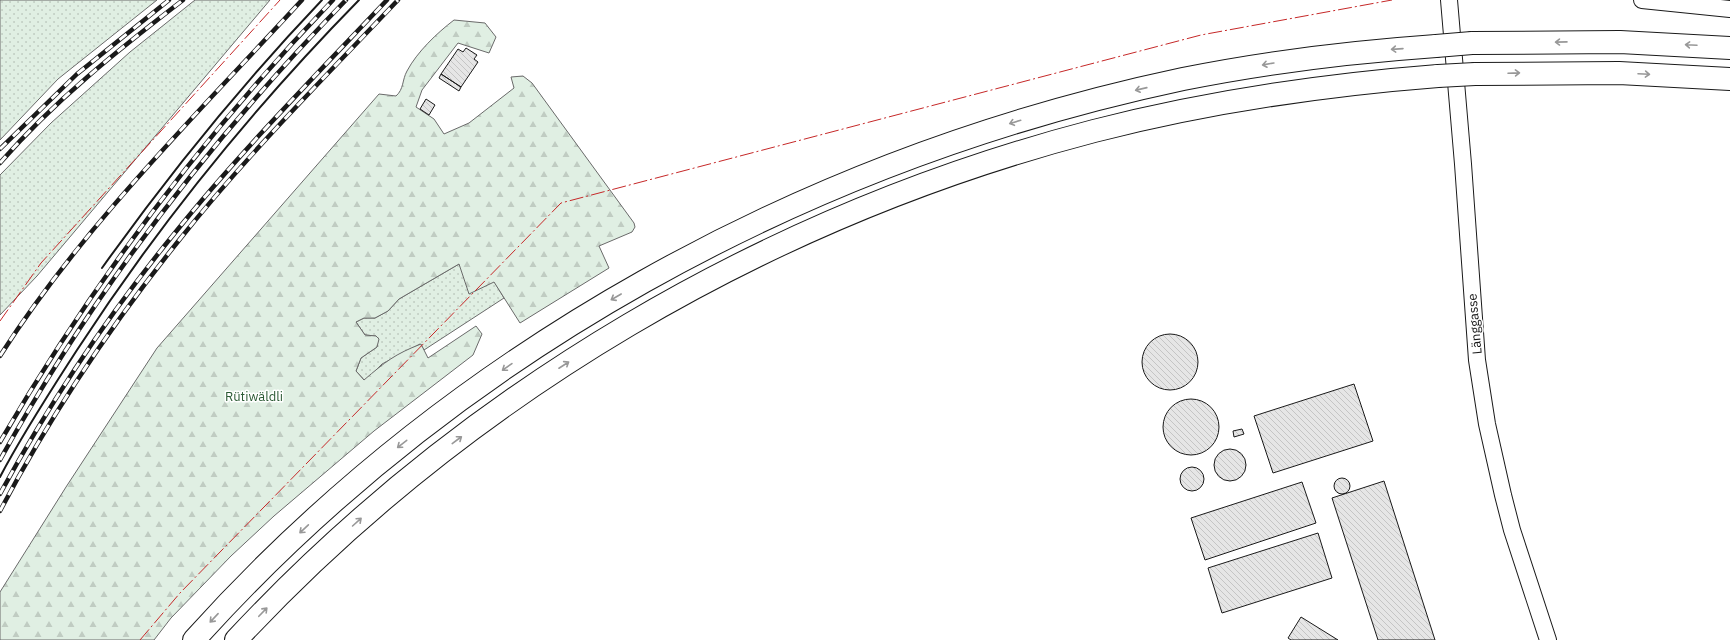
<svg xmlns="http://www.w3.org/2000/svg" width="1730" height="640" viewBox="0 0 1730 640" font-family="'IBM Plex Sans',sans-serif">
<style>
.grass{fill:url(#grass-dots);stroke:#6a6a6a}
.forest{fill:url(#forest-firs);stroke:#6a6a6a}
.building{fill:url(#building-back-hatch);stroke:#1a1a1a}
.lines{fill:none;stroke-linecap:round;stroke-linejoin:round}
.minor-casing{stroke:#1a1a1a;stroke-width:18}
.highway-casing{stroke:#1a1a1a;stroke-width:24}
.minor{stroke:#fff;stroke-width:16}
.highway{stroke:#fff;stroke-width:22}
.rail-casing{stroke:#1a1a1a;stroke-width:4.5}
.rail{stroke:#fff;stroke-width:3;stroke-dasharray:9;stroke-linecap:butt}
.highway-bridge-casing{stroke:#1a1a1a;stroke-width:24;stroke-linecap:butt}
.highway-bridge{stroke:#fff;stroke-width:22}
.wall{stroke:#1a1a1a;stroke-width:2}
.power{stroke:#c62828;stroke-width:1;stroke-dasharray:14 3 2 3;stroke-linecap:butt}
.oneway{stroke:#989898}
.labels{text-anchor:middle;stroke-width:3;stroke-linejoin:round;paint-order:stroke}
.street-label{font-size:13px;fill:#1a1a1a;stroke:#fff}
.park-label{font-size:13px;fill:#2b5a34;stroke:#fff}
</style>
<defs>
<pattern id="grass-dots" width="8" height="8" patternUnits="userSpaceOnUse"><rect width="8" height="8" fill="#e0efe3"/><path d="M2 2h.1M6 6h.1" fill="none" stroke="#c0ccc2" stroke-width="1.8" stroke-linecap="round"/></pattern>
<pattern id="forest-firs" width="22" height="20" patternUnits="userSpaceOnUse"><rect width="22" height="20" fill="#e0efe3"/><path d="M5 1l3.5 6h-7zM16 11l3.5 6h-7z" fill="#c0ccc2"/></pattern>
<pattern id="building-back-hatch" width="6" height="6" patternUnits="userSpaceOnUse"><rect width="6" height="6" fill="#e6e6e6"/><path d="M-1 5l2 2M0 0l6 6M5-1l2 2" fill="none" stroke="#c5c5c5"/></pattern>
</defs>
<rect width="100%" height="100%" fill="#fff"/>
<path class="grass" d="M0,0H157L58,79L0,140Z
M195,0H270L37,276L0,315V175L51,123L130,52Z
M459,264L494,281L504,298L424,350L420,344L382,364L365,381L356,371L361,358L377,347L376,336L365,335L356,322L364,318H375L388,311L399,299Z"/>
<path class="forest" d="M454,20L485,23L496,37L489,53L458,43L422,90L416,107L434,119L444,134L469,123L514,88L511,77L523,76L532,83L634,223L635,227L632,232L599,246L609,268L520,323L494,282L469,294L459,264L399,299L388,311L375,318H364L356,322L365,335L376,336L379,339L377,347L361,358L356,371L364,380C385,362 395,354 421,344L428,358L476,326L482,334L473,355L374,431L274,516L231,556L171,618L154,640H0V592L66,487L157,348L379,94L396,96C404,89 402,80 407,71C417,52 437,33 454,20Z"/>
<path class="building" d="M466,48L477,55L474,59L478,62L461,87L441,74L458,49L463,52Z
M441,74L461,87L459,91L439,78Z
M426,99L435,105L429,115L420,109Z
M1142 362a28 28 0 1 1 56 0a28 28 0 1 1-56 0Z
M1354,384L1373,441L1273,473L1254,416Z
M1163 427a28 28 0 1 1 56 0a28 28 0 1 1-56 0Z
M1242,429L1244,434L1234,437L1233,431Z
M1214 465a16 16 0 1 1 32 0a16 16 0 1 1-32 0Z
M1180 479a12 12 0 1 1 24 0a12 12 0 1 1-24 0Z
M1334 486a8 8 0 1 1 16 0a8 8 0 1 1-16 0Z
M1384,481L1435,640H1378L1332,498Z
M1302,482L1316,523L1205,560L1191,518Z
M1318,533L1332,578L1222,613L1208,568Z
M1301,617L1338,640H1291L1288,638Z"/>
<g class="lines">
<g class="minor-casing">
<path id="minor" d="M1449,0L1463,164L1477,360L1487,424L1503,495L1512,530L1548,640
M1642,0L1730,9"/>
</g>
<g class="highway-casing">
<path id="highway" d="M1472,43L1620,42L1730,48
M1475,74L1619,73L1730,79
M194,640C453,352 805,159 1183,79C1267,62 1351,52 1436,46
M236,640C466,393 768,216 1094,131C1207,102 1322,85 1438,76"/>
</g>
<use href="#minor" class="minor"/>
<use href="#highway" class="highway"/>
<g class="rail-casing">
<path id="rail" d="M0,149L77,74L169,0
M0,163C54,101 118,50 183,0
M0,356C82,227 199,112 302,0
M0,442C93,282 204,134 333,0
M0,460C93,292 212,138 346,0
M0,494C50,402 108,315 174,234C240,152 314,77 387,0
M0,511C51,414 112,324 180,239C247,155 324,78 398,0"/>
</g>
<use href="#rail" class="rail"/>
<g class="highway-bridge-casing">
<path id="highway-bridge" d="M1436,46L1472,43
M1438,76L1475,74"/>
</g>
<use href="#highway-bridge" class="highway-bridge"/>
<path class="wall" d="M102,268C169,174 242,84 322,0
M0,477C23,433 50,392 77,350C159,224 253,108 359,0"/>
<path class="power" d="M0,321L41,263L280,0
M140,640L180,593L561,203L1201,35L1392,0"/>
</g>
<defs><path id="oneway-shaft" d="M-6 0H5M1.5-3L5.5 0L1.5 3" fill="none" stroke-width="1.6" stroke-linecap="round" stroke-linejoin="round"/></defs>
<g class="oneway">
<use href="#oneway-shaft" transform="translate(1561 42) rotate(179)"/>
<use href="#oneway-shaft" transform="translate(1691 45) rotate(-177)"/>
<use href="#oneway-shaft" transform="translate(1397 49) rotate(176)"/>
<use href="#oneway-shaft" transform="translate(1268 64) rotate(170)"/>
<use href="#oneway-shaft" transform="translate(1514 73) rotate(-2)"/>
<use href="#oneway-shaft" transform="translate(1644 74) rotate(3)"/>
<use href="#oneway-shaft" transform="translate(1141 89) rotate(167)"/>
<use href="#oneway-shaft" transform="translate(1015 122) rotate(163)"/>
<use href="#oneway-shaft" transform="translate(616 297) rotate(150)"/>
<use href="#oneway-shaft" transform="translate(564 365) rotate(-33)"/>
<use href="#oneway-shaft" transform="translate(507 367) rotate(145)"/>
<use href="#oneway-shaft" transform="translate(457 440) rotate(-37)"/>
<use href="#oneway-shaft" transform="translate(402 444) rotate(142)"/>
<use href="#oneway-shaft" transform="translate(357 522) rotate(-42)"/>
<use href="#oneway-shaft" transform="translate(304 529) rotate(137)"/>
<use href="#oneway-shaft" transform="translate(263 612) rotate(-46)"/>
<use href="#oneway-shaft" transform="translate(214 618) rotate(133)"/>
</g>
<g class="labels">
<g class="street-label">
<text transform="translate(1474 324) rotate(-95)" y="5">Länggasse</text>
</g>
<g class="park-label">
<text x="254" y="401">Rütiwäldli</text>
</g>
</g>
</svg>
